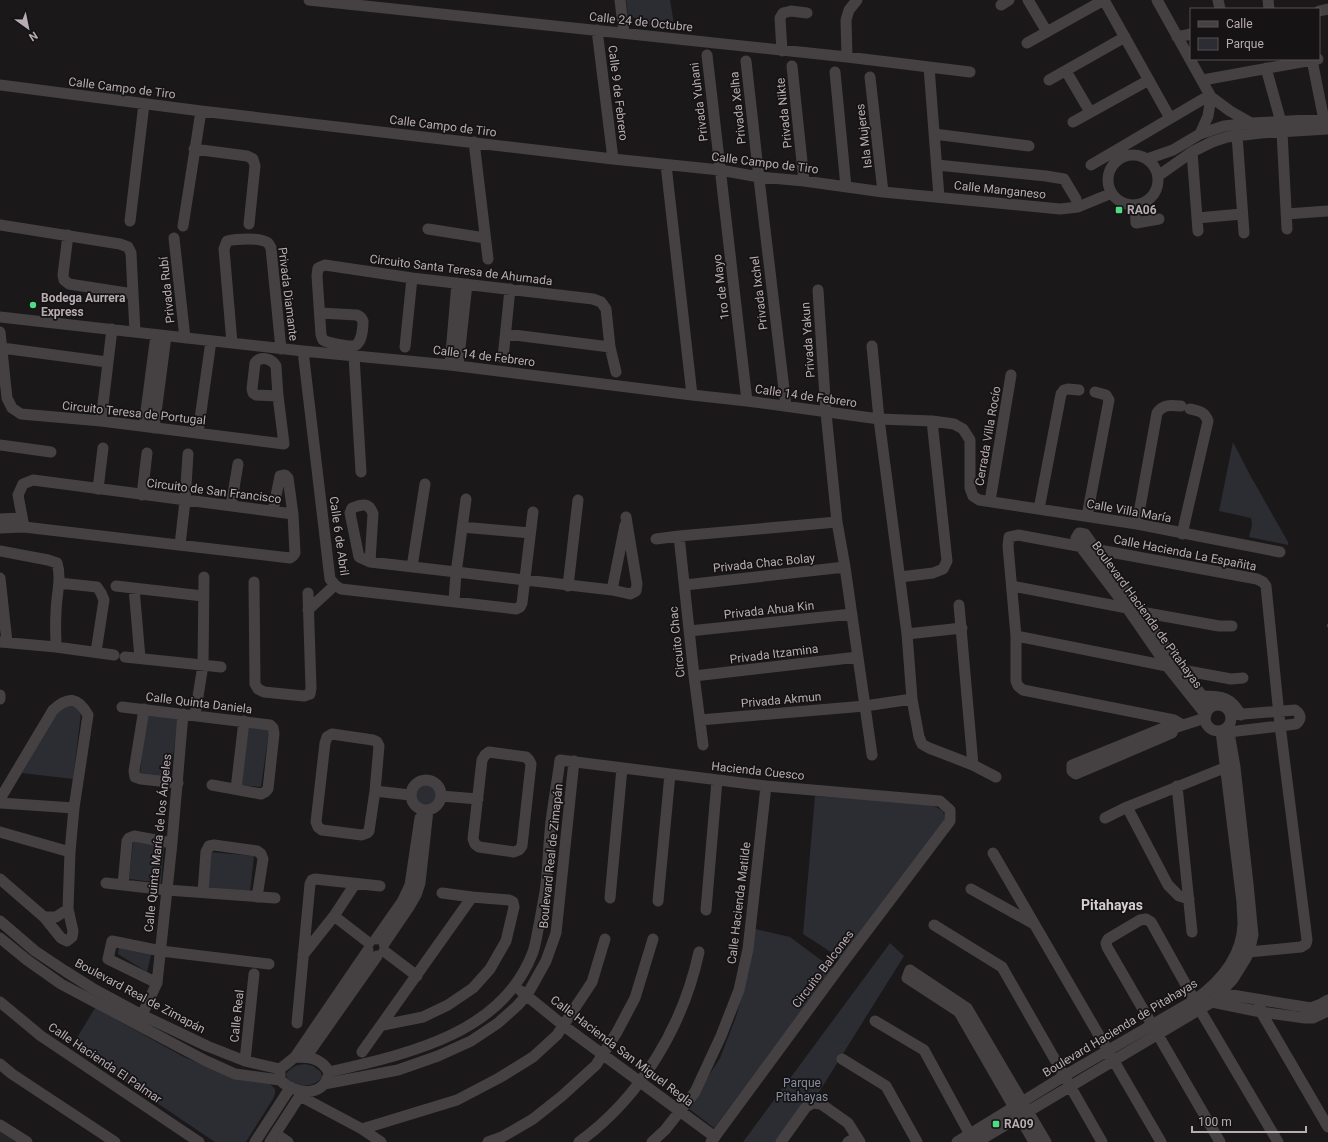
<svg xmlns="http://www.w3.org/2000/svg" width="1328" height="1142" viewBox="0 0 1328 1142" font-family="Roboto,sans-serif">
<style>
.built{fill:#272425}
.green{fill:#2b2d33}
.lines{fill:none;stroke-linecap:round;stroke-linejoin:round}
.stream{stroke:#473946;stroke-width:2.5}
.minor{stroke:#454143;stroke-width:11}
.poi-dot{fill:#4fdb81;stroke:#151314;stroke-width:1.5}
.labels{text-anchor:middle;stroke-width:3.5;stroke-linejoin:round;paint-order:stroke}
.street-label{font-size:12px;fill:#b8acb3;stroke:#151314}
.poi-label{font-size:12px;font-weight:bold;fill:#b8acb3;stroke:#151314;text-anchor:start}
.park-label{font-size:12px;fill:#868ca0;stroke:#151314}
.quarter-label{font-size:14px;font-weight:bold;fill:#d5cdd1;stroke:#151314}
</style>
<rect width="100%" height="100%" fill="#1a1819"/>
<path class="built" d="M0,1125L25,1142H0Z"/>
<path class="green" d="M626,0H670L675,30L646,25L645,19L628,17Z
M1233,442L1250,475L1288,542V545L1249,537L1252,525L1251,518L1219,511Z
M68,705L78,708L81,713L73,779L22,773L58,711Z
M146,714L178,719L170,778L140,775Z
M248,727L269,730L261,787L241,785Z
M415 794a11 11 0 1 1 22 0a11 11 0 1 1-22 0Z
M815,796L931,804L943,811L945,820L840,958L803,934Z
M133,841L164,846L161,883L129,879Z
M210,852L254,856L250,893L207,888Z
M755,929L790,937L833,969L714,1128L688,1108L720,1058L736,1017L749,970Z
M890,943L904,956L816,1097L780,1142H743Z
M119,946L152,951L147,972L118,954Z
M95,1008L184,1057L226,1075L270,1084L275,1089V1094L273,1099L246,1142H215L72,1046Z
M305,1064L313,1066L321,1072L322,1077C313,1089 297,1087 287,1078L286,1074C291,1067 296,1065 305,1064Z"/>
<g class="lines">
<path class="stream" d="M1328,625V626"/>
<path class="minor" d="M309,0L847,57L970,72
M620,0L624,33
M1028,0L1047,32
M1104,0L1170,118
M1157,0L1211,97L1230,111L1251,123
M1218,0L1220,9
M1268,0L1269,9
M1001,5L1009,0
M1319,11L1328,9
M597,30L613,159
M1177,37L1191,34
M1027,43L1104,0
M782,51L780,18L783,13L791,11L807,13
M707,55L747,401
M847,57L846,20L849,10L857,0
M1312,60L1324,120
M746,61L760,187L786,406
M792,66L804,181
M929,67L939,197
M1266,68L1281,122
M1066,71L1090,112
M835,72L846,187
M870,77L883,192
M1049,80L1125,37
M1203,80L1318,59
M0,85L201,111L613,159L720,170L759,177L804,181L883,192L1060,209L1078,207L1112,193
M1073,122L1149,80
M1282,132L1287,229
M934,134L1029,146
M1200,134L1208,116L1211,97
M1237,135L1244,233
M474,142L488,259
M194,149L247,156L253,159L255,166L249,224
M1192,152L1198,231
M1108 180a25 25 0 1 1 50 0a25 25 0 1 1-50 0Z
M1147,159L1173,150L1200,134L1224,126L1251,123L1328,119
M666,165L692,395
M937,165L1046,176L1064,179L1076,199
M1091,165L1210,95
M1158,176L1192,152L1212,142L1227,137L1261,133L1328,129
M1135,205L1136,223L1159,219
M1286,214L1328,211
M1197,218L1242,214
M130,221L144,104
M0,225L120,244L128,247L131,253L135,332
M183,226L201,111
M428,229L485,238
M68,235L63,275L64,280L69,284L133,294
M174,238L185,338
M818,290L826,413L837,522L845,567L872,755
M320,313L357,315C359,316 362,318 363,321C363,327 362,341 356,345C351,348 329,343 323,340L321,335L317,276L318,268L325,265L412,278L593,299L601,302L606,309L610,347L616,372
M0,317L303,351L450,365L692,395L747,401L879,419L932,421L954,424L963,429L970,440V488L973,496L979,500L1137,524L1280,552
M0,332L7,398L12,408L21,414L101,421L284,444L278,396L276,366C272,359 261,355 255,363L252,389L253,393L256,395L278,396
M506,334L610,347
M232,343L224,249L227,241C235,239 261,237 268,243C269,244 270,246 271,248L281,349
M872,346L879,419L907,634L912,699L919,737L922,744L929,748L973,765L996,777
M405,347L412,278
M2,348L107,362
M303,351L330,579L335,585L341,589L516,609L520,607L522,603L533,512
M354,356L361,472
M503,358L510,289
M450,365L457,283
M458,366L467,284
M101,421L112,329
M144,426L156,335
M154,428L166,336
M198,433L211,341
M0,445L51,452
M98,489L103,448
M142,495L147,453
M990,501L1011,375
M231,506L238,464
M1039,509L1061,394L1064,390L1068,389L1079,390
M1087,516L1109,400L1106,395L1095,392
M0,519L22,518
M1137,524L1157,413C1163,404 1171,405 1181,406
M24,527L18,495L23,484L33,480L293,514
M462,527L530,533
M0,528L24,527L290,558L293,556L295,553L293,514L288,478L285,475L280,476L273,511
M1182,534L1208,421C1205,412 1199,411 1190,409
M679,536L694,676L703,745
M656,539L679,536L837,522
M180,545L185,501L188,454
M0,551L48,560L57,563C62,579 56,596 56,613C55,624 56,635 56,647
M370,562L373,514C369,502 362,504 352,508L350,513L359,557L370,562L612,590L630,594L636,591L637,584L626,517
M412,567L425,484
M900,577L933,573L943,569L947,561L932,421
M0,578L7,642
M254,582L255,684L258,689L264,692L304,696L310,694L311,688L308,593
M59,583L97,587L101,593L104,600L96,652
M685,585L845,567
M116,586L203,596
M568,586L578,500
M1012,586L1127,608
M134,588L140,658
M612,590L625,525
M454,601L456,573L466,499
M959,605L973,765
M308,610L335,585
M1141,612L1219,626H1232
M689,631L852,614
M907,634L962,628
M1016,636L1167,666
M0,642L56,647L114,655
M125,657L221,667
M1182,670L1231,679L1243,678
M694,676L858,657
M0,695V699
M1203,696C1222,696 1231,697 1241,715
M1205 718a13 13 0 1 1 26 0a13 13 0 1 1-26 0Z
M122,707L270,725L273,728L274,734L268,789L265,792L261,794L212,785
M144,709L134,771L135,777L141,779L178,783
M195,715L203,665L204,577
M1206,715L1167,666L1127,608L1080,546L1076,538L1079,533L1085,534L1182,670L1211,707
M700,720L865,706L912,699
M1183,725L1174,720L1023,690L1018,686L1016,681V636L1008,546L1009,537L1018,535L1257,579L1263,582L1266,586L1280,725L1307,940L1306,944L1301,947L1249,952L1234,957
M1174,728L1172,733L1076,774L1072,771V765L1168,726L1174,728L1205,718
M1229,732L1296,724C1302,719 1301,714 1295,710L1231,715
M332,734L373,740L377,742L379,746L375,791L369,831L367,833L362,835L322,830L318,827L316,822L325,743L327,737Z
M489,752L526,757L529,760L531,764L522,846L519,850L514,852L479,847L475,844L473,839L482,760L485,755Z
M411 795a15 15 0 1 1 30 0a15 15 0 1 1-30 0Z
M1177,786L1192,932
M236,789L244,721
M375,791L410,795
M441,796L478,799
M0,799L53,710C68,696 78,697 88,715L74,808L70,852L68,909L56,917H44L0,879
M0,803L74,808
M1127,807L1168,885L1179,896L1189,899
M1105,818L1127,807L1224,768
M0,832L70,852
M993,853L1161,1142
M106,883L167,890L275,898
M123,885L127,841L129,838L134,836L172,843
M971,889L1034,924
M203,892L206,852L209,846L214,845L257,851L261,854L263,859L257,897
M610,898L622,768
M658,901L670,774
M706,910L717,780
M334,916L369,943
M44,917L61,938L67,941L72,937L73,931L68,909
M0,921L35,951L65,971L92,988L142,1015L207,1046L245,1061L280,1069
M934,925L1002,967L1102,1142
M0,938L27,960L61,984L204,1060L235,1074L280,1080
M376,939L402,902L410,885L420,818
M384,944L409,907L416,895L420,883L428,810
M384,951L417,976
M303,955L334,916L355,884
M157,983L108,959L112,941L161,951L269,964
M521,991L564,1026L715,1137
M1214,992L1311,1008L1319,1005L1328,1000
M1259,1000L1261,1012L1328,1127
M1208,1001L1212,1002L1261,1012L1305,1018H1313L1328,1011
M0,1002L41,1036L199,1142
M142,1015L157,983L172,843L183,714
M875,1021L924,1050L973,1140
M297,1023L310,884L312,880L315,879L380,886
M383,1025L423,1017L448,1005L473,988L490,969L506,941L514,907L513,902L509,900L472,897L442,893
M362,1052L472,897
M295,1057C310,1057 321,1058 329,1072C325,1098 295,1095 280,1080V1069Z
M295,1057L368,950
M306,1057L377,956
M842,1059L886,1086L917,1142
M245,1061L254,974
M0,1064L12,1074L115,1142
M329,1072C406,1054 502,1035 533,952C536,943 537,934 539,925C541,914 543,903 545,892C548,872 548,852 550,832C552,808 557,784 560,760L766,786L940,801L950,810V821L839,968L711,1142
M324,1084L398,1070L438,1056L471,1041L498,1023L517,1006L527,995L546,961L556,933L574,761
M300,1096L362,1129L381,1142
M0,1125L27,1142
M362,1129L457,1100L499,1078L533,1057L557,1035L592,982L605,939
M276,1134L288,1142
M255,1142L290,1088
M270,1142L303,1091
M488,1142L502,1137L533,1119L562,1096L596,1065L617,1032L635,998L653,939
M579,1142C641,1097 683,1026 699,952
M652,1142L665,1130L695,1092L721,1036L739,990L748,949L766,786
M781,1142L806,1107L813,1103L821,1104L848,1123L860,1142
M848,1142L857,1137
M957,1142L1064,1076L1195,1000C1220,982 1242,957 1243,924C1243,917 1242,910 1242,902L1221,731
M977,1142L1212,1002L1233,979L1246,958L1249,952L1253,935L1248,884L1235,767L1228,727
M1034,1142L959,1012L907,978L910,970L967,1008L1046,1142
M1220,1142L1107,947L1106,943L1108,939L1140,920L1146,919L1151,922L1200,1010L1278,1142"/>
</g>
<g class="poi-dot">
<rect x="1115" y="206" width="8" height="8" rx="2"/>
<circle cx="33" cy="305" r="4"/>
<rect x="992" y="1120" width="8" height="8" rx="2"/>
</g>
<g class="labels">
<g class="street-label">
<text transform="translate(641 22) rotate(6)" y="4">Calle 24 de Octubre</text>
<text transform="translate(122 88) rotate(7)" y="4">Calle Campo de Tiro</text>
<text transform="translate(618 93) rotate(83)" y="4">Calle 9 de Febrero</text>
<text transform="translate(699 102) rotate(-97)" y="4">Privada Yuhani</text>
<text transform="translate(738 108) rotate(-96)" y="4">Privada Xelha</text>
<text transform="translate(784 113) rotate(-96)" y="4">Privada Nikte</text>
<text transform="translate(443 126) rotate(7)" y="4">Calle Campo de Tiro</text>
<text transform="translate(864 136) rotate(-97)" y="4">Isla Mujeres</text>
<text transform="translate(765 163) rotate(7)" y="4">Calle Campo de Tiro</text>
<text transform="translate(1000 190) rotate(6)" y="4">Calle Manganeso</text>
<text transform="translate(461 270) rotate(7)" y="4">Circuito Santa Teresa de Ahumada</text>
<text transform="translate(721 287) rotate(-97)" y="4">1ro de Mayo</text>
<text transform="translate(167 290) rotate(-96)" y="4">Privada Rubí</text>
<text transform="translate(759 293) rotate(-97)" y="4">Privada Ixchel</text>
<text transform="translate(288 294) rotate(83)" y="4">Privada Diamante</text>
<text transform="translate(808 340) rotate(-94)" y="4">Privada Yakun</text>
<text transform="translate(484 356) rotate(7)" y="4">Calle 14 de Febrero</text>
<text transform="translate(806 396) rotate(8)" y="4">Calle 14 de Febrero</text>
<text transform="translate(134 413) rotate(6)" y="4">Circuito Teresa de Portugal</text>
<text transform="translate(988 436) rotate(-80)" y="4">Cerrada Villa Rocío</text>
<text transform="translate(214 491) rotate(7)" y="4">Circuito de San Francisco</text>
<text transform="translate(1129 511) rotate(10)" y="4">Calle Villa María</text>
<text transform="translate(339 536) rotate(82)" y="4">Calle 6 de Abril</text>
<text transform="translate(1185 553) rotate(11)" y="4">Calle Hacienda La Españita</text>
<text transform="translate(764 563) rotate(-6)" y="4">Privada Chac Bolay</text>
<text transform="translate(769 610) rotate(-6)" y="4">Privada Ahua Kin</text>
<text transform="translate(1147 615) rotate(54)" y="4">Boulevard Hacienda de Pitahayas</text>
<text transform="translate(677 642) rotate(-96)" y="4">Circuito Chac</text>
<text transform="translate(774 654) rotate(-7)" y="4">Privada Itzamina</text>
<text transform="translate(781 700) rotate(-5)" y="4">Privada Akmun</text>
<text transform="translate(199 703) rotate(7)" y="4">Calle Quinta Daniela</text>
<text transform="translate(758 771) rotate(6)" y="4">Hacienda Cuesco</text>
<text transform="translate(158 843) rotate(-84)" y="4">Calle Quinta María de los Ángeles</text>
<text transform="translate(551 856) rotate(-84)" y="4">Boulevard Real de Zimapán</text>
<text transform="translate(739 903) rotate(-83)" y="4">Calle Hacienda Matilde</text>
<text transform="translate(823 969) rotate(-53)" y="4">Circuito Balcones</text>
<text transform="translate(140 996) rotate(28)" y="4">Boulevard Real de Zimapán</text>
<text transform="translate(237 1016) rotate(-84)" y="4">Calle Real</text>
<text transform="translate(1120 1028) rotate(-31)" y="4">Boulevard Hacienda de Pitahayas</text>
<text transform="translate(622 1051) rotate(37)" y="4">Calle Hacienda San Miguel Regla</text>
<text transform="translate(105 1063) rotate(34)" y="4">Calle Hacienda El Palmar</text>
</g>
<g class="poi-label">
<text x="1127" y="214">RA06</text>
<text x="41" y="302">Bodega Aurrera<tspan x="41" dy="14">Express</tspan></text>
<text x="1004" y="1128">RA09</text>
</g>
<g class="park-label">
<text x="802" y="1087">Parque<tspan x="802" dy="14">Pitahayas</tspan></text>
</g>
<g class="quarter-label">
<text x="1112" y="910">Pitahayas</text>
</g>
</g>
<rect x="1190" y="8" width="130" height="52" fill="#151314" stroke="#565054"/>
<rect x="1198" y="21" width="20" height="6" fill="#454143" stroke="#565054"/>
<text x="1226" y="28" font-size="12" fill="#b8acb3">Calle</text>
<rect x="1198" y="38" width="20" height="12" fill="#2b2d33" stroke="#565054"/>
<text x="1226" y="48" font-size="12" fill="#b8acb3">Parque</text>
<g transform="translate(28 28) rotate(147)" stroke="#151314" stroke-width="3" paint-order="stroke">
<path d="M0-3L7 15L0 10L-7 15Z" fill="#b8acb3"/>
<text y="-6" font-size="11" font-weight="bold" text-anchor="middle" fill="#b8acb3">N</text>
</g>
<path d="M1192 1126v6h114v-6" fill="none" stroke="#b8acb3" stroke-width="2"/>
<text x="1198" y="1126" font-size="12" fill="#b8acb3" stroke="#151314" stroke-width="3" paint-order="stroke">100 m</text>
</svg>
